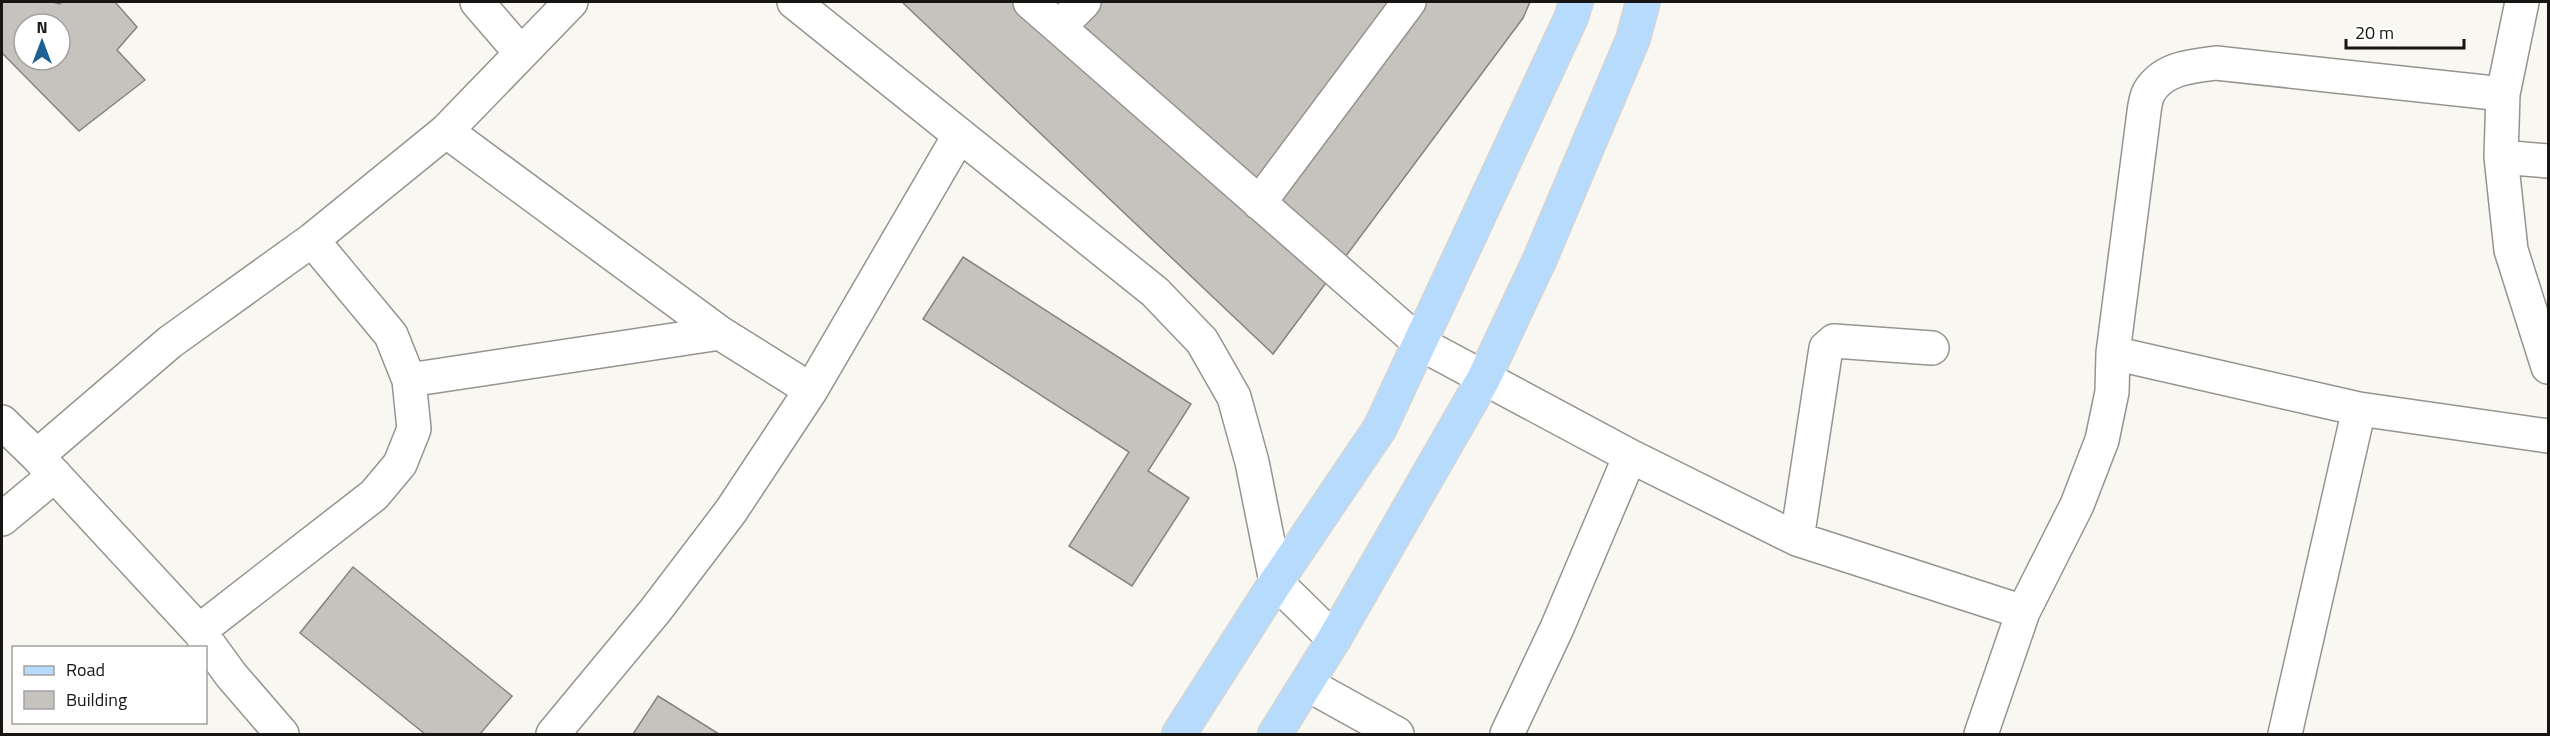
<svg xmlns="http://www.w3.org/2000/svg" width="2550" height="736" viewBox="0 0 2550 736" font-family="'Titillium Web',sans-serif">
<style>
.building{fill:#c6c3be;stroke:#87847f;stroke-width:1.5;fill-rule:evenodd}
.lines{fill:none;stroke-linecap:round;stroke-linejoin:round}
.minor-casing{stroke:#96948f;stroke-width:36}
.major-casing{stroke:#d5d5d5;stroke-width:36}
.minor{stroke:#fff;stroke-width:33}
.major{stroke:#b7dbfc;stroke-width:33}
</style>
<rect width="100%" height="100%" fill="#f9f7f1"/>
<path class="building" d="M2,2H53L59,4L63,2H115L137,27L117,50L145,80L79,131L2,53ZM24,24H60V60H24Z
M902,2H1530L1523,18L1273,354Z
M963,257L1191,404L1148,471L1189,498L1132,586L1069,546L1129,452L923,319Z
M353,567L512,696L480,734H425L300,633Z
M658,696L719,734H633Z"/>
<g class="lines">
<g class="minor-casing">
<path id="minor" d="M477,2L521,53
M794,2L1155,292L1202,341L1234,397L1252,462L1276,582L1334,639
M1030,2L1421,344L1630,456L1797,539L2023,612
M2522,2L2503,94L2501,157L2511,250L2548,367
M1059,27L1084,2
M446,131L720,333L811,390L731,511L655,611L553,734
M2501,157L2548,161
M1259,203L1409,2
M2113,353L2359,409L2548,436
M409,380L720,333
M811,390L959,136
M2,422L37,456L199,631L231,675L282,734
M37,456L170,342L312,240L446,131L571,2
M2,519L55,475
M1797,539L1826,348L1834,341L1932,348
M199,631L374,495L400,464L414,429L409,380L391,335L312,240
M1307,684L1397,734
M1507,734L1557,628L1630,456
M1981,734L2023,612L2077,505L2102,440L2112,392L2113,353L2143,120C2144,111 2145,99 2149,92C2163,68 2192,66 2216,63L2503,94
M2285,734L2359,409"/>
</g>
<g class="major-casing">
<path id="major" d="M1179,734L1276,582L1380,428L1571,18L1576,2
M1275,734L1334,639L1484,378L1540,259L1633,39L1643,2"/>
</g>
<use href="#minor" class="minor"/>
<use href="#major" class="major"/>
</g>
<rect width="2550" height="736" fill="none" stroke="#171614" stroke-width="6"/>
<rect x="12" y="646" width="195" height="78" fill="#ffffff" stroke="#a2a2a1" stroke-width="1.5"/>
<rect x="24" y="666" width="30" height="9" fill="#b7dbfc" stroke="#a2a2a1" stroke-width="1.5"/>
<text x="66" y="676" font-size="18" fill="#171614">Road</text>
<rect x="24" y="691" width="30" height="18" fill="#c6c3be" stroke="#a2a2a1" stroke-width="1.5"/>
<text x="66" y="706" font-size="18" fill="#171614">Building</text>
<g transform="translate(42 42)"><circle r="28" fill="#ffffff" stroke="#a2a2a1" stroke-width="1.5"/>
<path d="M0-4.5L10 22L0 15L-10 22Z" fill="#1d6095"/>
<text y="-9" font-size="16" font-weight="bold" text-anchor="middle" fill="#171614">N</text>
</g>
<path d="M2346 39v9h118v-9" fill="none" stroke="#171614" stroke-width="3"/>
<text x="2355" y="39" font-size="18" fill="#171614" stroke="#ffffff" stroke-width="4.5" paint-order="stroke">20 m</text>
</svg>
